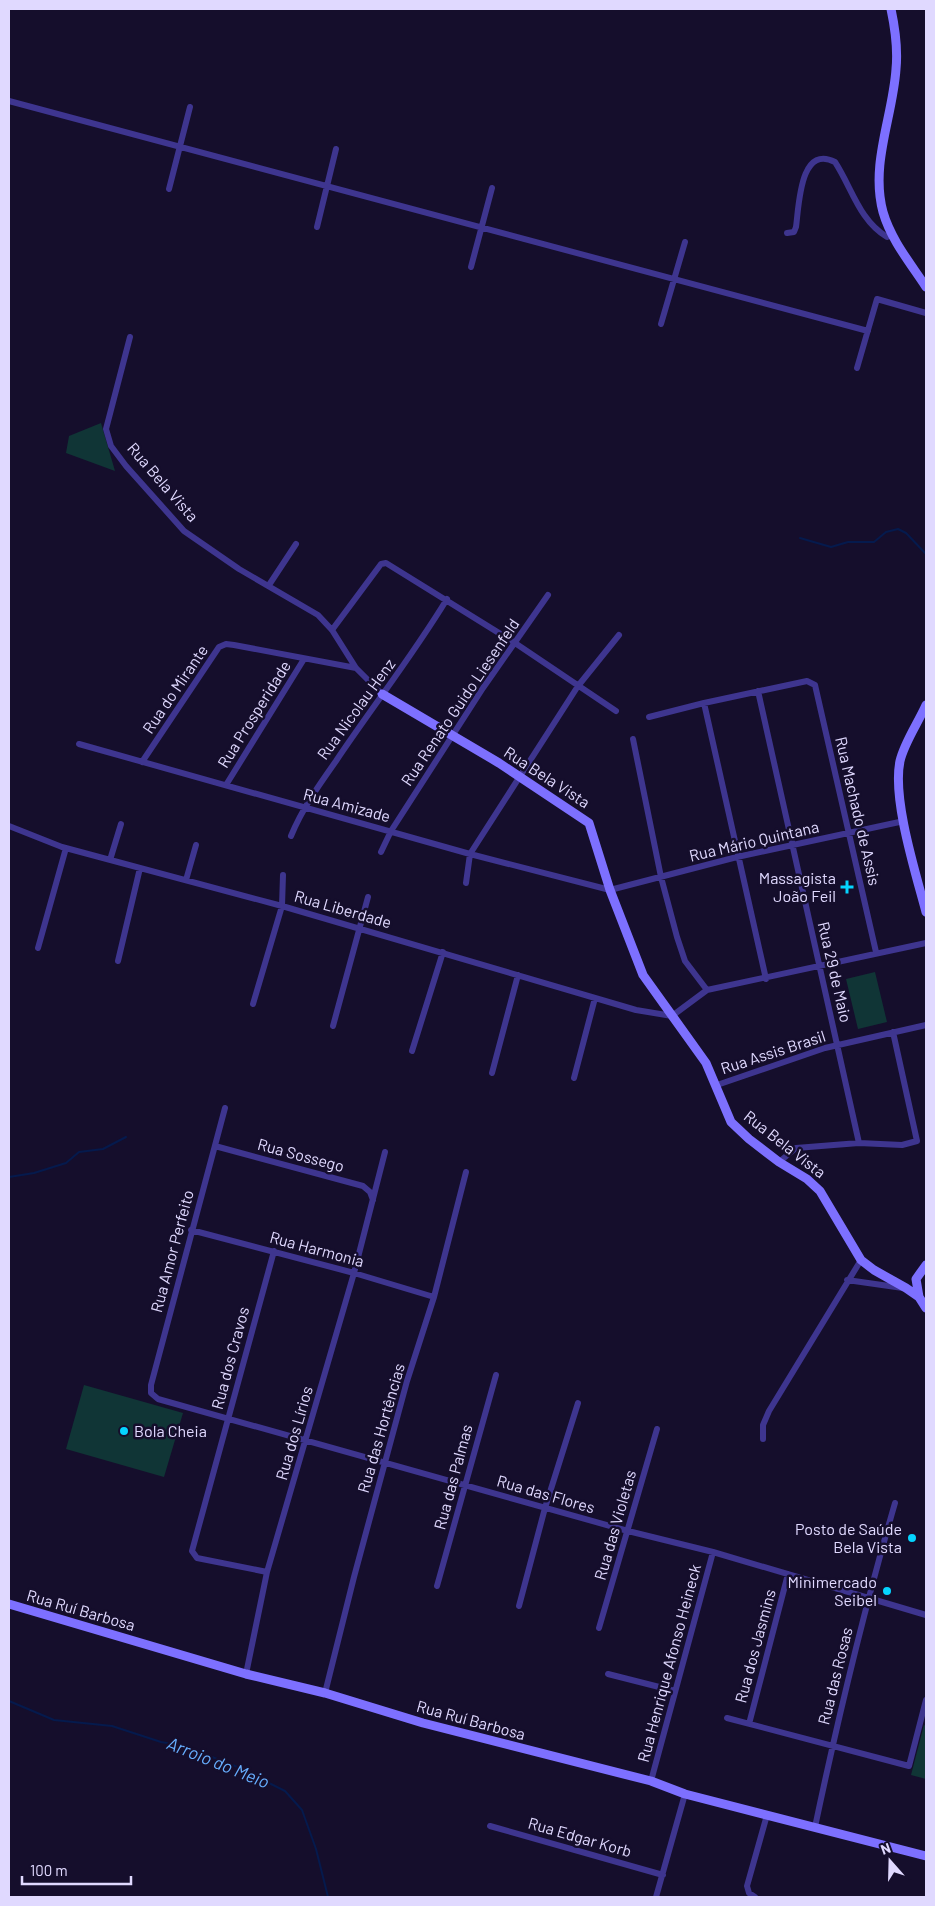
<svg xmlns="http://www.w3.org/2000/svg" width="935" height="1906" viewBox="0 0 935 1906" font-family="Barlow,sans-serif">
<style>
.green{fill:#103536}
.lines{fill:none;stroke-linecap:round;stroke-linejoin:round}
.stream{stroke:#051a4d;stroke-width:2}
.street{stroke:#3e358f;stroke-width:6}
.secondary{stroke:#7d70ff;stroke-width:9}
.poi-dot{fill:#05d4ff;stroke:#150e2c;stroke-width:2}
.labels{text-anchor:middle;stroke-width:5;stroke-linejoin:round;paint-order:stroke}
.street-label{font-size:16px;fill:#e0d9ff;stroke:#150e2c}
.poi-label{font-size:16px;fill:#e0d9ff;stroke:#150e2c;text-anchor:end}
.water-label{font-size:18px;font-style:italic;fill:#67aeff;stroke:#150e2c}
</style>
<rect width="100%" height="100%" fill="#150e2c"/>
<path class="green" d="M101,423L115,471L66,453L69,436Z
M875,972L887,1022L858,1029L846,979Z
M84,1385L183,1413L164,1477L66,1449Z
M924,1725L926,1726V1779L911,1775Z"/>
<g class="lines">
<path class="stream" d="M800,538L831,547L848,542H874L886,532L898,529L906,533L926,554
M9,1177L34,1173L66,1163L79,1152L103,1149L126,1137
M9,1701L54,1720L112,1726L161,1742L184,1746L235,1766L285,1791L302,1810L316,1849L328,1897"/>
<path class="street" d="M9,101L868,331
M169,189L190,107
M317,227L336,149
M787,233L794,232L796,227C799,205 800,144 835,162C852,188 859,220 887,237L892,235
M471,267L492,188
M661,324L685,242
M130,337L106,429L111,446L126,466L184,531L239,569L318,615L332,630L356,668L382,694
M857,368L877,299L926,313
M269,585L296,544
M332,630L381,564L386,563L515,643L616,711
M758,691L859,1143
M704,703L766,979
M649,717L704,703L807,681L815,685L876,952
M633,739L661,877L677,937L685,961L707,990
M79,744L470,854L610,890L737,857L904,821
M142,762L219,647L226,644L234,645L356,668
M226,785L304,659
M9,826L62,847L282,906L636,1010L672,1016L707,990L926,943
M291,836C302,809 319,785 336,761C373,706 413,655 447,599
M381,852L391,831L483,688L548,595
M110,860L121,824
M186,880L196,845
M466,883L470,854L578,686L619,635
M38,948L66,848
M118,961L140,868
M253,1004L282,906L283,875
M333,1026L368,897
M412,1051L443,952
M492,1073L518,975
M574,1078L595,998
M717,1085L825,1048L926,1025
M225,1108L151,1385V1393L158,1399L628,1531L713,1552L926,1615
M215,1146L363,1186L370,1192L373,1200
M779,1162L796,1148L859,1143L902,1145L917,1141L893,1032
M191,1230L354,1273L434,1297
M847,1280L903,1288
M763,1439V1425L769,1411L861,1260
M267,1572L197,1558L192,1551L274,1251
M437,1586L496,1375
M519,1606L545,1508L578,1403
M599,1628L657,1429
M246,1674L267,1572L354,1273L385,1152
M608,1674L675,1691
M325,1693L354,1577L407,1381L434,1297L466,1172
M727,1718L909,1766L926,1700
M749,1724L788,1574
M651,1781L713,1552
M490,1826L663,1875
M815,1827C838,1718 864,1610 895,1503
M656,1897L685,1794
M755,1897L749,1893L747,1886L767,1815"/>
<path class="secondary" d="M891,9C895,28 898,49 896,69C893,116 870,164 883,212C891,240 911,264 926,287
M382,694L499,763L589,823L610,890L643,975L706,1063L731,1122L749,1139L779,1162L807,1179L820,1191L861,1260L874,1270L906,1288L919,1297L926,1308
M926,705C918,723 904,743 900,761C892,799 916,874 926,912
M919,1297L916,1279L926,1265
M9,1604L246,1674L325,1693L423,1723L651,1781L685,1794L926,1856"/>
</g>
<g class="poi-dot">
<path d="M844.5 879.5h5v5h5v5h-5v5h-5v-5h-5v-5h5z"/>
<circle cx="124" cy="1431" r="5"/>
<circle cx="912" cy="1538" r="5"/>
<circle cx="887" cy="1591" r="5"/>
</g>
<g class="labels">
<g class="street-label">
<text transform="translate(163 482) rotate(49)" y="6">Rua Bela Vista</text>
<text transform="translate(175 689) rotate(-56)" y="6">Rua do Mirante</text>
<text transform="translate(460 702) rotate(-56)" y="6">Rua Renato Guido Liesenfeld</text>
<text transform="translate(356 709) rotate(-54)" y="6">Rua Nicolau Henz</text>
<text transform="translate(254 714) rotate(-58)" y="6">Rua Prosperidade</text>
<text transform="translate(547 777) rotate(33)" y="6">Rua Bela Vista</text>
<text transform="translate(347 805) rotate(15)" y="6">Rua Amizade</text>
<text transform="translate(858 811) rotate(77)" y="6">Rua Machado de Assis</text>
<text transform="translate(754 841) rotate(-13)" y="6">Rua Mário Quintana</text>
<text transform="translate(343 909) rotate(16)" y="6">Rua Liberdade</text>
<text transform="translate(835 972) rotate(77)" y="6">Rua 29 de Maio</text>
<text transform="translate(773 1052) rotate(-18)" y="6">Rua Assis Brasil</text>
<text transform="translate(785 1144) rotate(38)" y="6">Rua Bela Vista</text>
<text transform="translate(301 1155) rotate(15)" y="6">Rua Sossego</text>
<text transform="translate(317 1249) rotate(15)" y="6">Rua Harmonia</text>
<text transform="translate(172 1251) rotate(-75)" y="6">Rua Amor Perfeito</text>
<text transform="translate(230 1358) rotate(-75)" y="6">Rua dos Cravos</text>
<text transform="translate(381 1428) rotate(-74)" y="6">Rua das Hortências</text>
<text transform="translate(294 1433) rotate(-74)" y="6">Rua dos Lírios</text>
<text transform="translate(453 1477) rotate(-75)" y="6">Rua das Palmas</text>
<text transform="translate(546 1494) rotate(16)" y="6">Rua das Flores</text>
<text transform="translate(615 1525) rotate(-74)" y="6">Rua das Violetas</text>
<text transform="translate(81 1610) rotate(16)" y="6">Rua Ruí Barbosa</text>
<text transform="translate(755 1646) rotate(-75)" y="6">Rua dos Jasmins</text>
<text transform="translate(669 1663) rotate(-75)" y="6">Rua Henrique Afonso Heineck</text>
<text transform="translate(835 1676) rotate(-76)" y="6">Rua das Rosas</text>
<text transform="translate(471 1720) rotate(15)" y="6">Rua Ruí Barbosa</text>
<text transform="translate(580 1837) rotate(16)" y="6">Rua Edgar Korb</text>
</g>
<g class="poi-label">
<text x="836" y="884">Massagista<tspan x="836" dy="18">João Feil</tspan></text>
<text x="134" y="1437" text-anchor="start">Bola Cheia</text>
<text x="902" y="1535">Posto de Saúde<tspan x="902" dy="18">Bela Vista</tspan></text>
<text x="877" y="1588">Minimercado<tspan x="877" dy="18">Seibel</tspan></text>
</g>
<g class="water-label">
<text transform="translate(218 1763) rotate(22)" y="6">Arroio do Meio</text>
</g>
</g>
<rect width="935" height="1906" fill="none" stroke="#e0d9ff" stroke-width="20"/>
<g transform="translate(890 1861) rotate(340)" stroke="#150e2c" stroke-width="4" paint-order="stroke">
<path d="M0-4L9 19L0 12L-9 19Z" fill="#e0d9ff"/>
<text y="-8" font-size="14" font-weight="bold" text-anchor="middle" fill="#e0d9ff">N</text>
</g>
<path d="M22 1876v8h109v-8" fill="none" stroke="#e0d9ff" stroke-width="2.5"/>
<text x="30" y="1876" font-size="15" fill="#e0d9ff" stroke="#150e2c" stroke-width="4" paint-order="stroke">100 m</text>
</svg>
